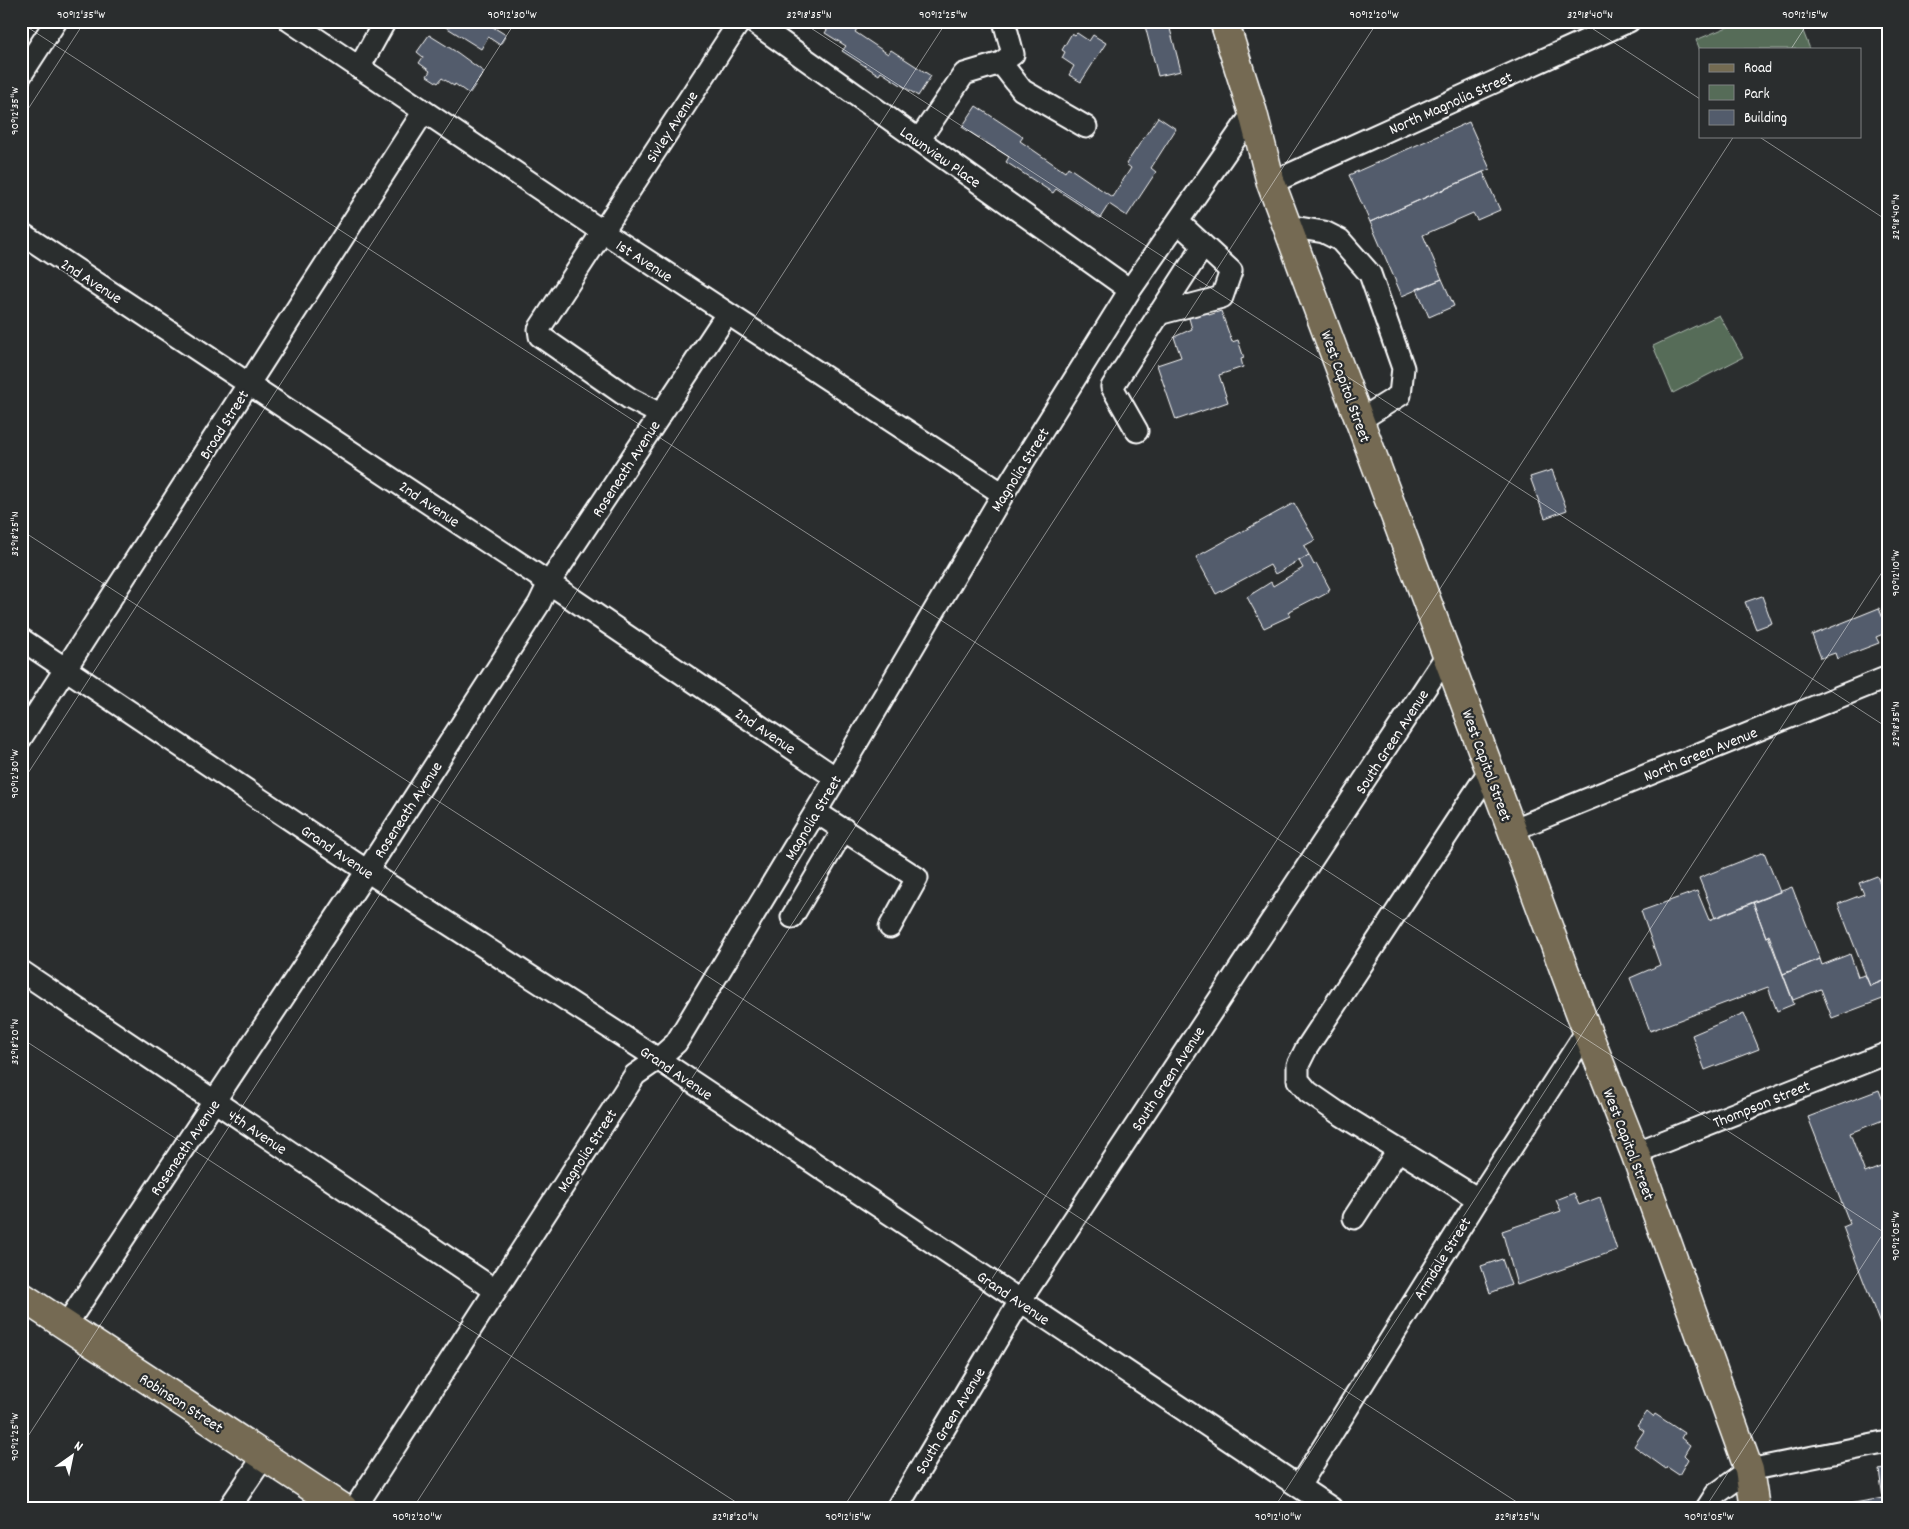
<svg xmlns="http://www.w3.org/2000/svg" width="1909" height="1529" viewBox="0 0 1909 1529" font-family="Dekko,sans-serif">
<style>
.green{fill:#566c58;stroke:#aab6ac}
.building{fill:#535c6c;stroke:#fff}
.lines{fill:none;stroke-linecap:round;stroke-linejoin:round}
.minor-casing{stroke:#fff;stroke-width:25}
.major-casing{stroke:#fff;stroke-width:31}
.minor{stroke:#2a2d2e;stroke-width:21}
.major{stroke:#746b52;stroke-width:28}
.ticks{fill:none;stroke:#fff;stroke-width:1;stroke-opacity:0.45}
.labels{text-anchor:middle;stroke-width:4.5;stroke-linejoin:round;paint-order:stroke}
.street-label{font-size:16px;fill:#fff;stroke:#2a2d2e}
.neatline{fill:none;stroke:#fff;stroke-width:2}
.ticks-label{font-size:12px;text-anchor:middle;fill:#fff}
</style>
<rect width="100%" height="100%" fill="#2a2d2e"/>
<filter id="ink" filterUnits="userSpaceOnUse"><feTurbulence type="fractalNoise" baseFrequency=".02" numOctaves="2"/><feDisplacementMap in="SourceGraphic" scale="10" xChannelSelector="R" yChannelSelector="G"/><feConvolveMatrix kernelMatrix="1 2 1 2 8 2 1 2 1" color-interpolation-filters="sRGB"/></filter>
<g filter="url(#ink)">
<path class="green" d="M1742,21H1799L1810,49H1700V50L1696,40Z
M1719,315L1743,357L1673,393L1653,346Z"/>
<path class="building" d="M440,21H488L494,25L493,27L506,35L500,45L488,37L481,49L441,24L442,22Z
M833,21H862L855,32L888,54L891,50L931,76L918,96L881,72L879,75L842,51L846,46L825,33Z
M1168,21L1181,71L1158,76L1144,22Z
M1072,33L1075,35L1077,33L1089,41L1093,35L1106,43L1081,82L1069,75L1074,66L1062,58L1065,52L1062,50Z
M429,35L458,53L484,72L469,94L455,84L454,86L442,78L438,83L427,76L430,71L419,63L423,57L417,52Z
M976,106L1023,137L1020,141L1065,172L1068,167L1112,197L1131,168L1126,164L1158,117L1176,129L1151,168L1156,172L1127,216L1109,204L1100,218L1056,189L1053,193L1006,162L1009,157L962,127Z
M1469,122L1490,169L1370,222L1349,175Z
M1483,172L1500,210L1477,220L1473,213L1423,235L1442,279L1402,296L1370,222Z
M1442,279L1454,306L1429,317L1417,289Z
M1205,305L1209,315L1221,311L1232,342L1238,340L1244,358L1241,359L1243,367L1219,375L1228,402L1176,420L1157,365L1181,357L1174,337L1192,329L1187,311Z
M1552,470L1567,510L1545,518L1530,477Z
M1294,503L1315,540L1304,546L1309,555L1275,574L1270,565L1216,594L1196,557Z
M1309,555L1314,565L1316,563L1330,589L1328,590L1329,592L1318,598L1317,597L1288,612L1290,616L1264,628L1247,597L1271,582L1273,586L1303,568L1299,561Z
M1762,596L1772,623L1756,629L1745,602Z
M1879,608L1888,632L1876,637L1879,643L1837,659L1835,653L1821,658L1812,635Z
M1764,852L1780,892L1715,918L1699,878Z
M1877,876L1888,902V979L1870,986L1838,904L1864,894L1859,883Z
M1792,887L1820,959L1783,974L1769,935L1766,937L1753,902Z
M1697,891L1709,920L1753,902L1766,937L1768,936L1794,1004L1777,1011L1768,987L1650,1031L1630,978L1660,965L1641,911Z
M1850,954L1858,977L1865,975L1870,986L1888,979V997L1832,1018L1821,989L1793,1000L1783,974L1820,959L1822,965Z
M1744,1013L1759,1049L1705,1070L1692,1035Z
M1879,1090L1888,1114V1118L1850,1133L1865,1173L1888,1164V1345L1843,1227L1850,1224L1808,1117Z
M1574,1193L1579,1205L1600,1197L1617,1250L1517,1285L1502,1231L1561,1211L1556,1200Z
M1502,1259L1511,1285L1490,1293L1481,1266Z
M1647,1412L1653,1417L1655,1414L1684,1433L1681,1438L1690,1445L1684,1455L1688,1459L1679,1475L1667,1467L1666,1469L1634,1446L1644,1431L1637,1426Z
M1888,1468V1508H1825L1883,1498L1879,1470Z"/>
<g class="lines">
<g class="minor-casing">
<path id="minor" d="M290,21L602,231L1003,494
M752,21L1130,290
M1001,63L1022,90L1086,127
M359,68L385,21
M21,75L56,21
M919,140L964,74L1001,63L1013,54L1004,21
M1271,183L1629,21
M1287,226L1324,232L1340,240L1370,274L1403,368L1400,395L1360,420
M21,233L549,583L836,778
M1158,314L1222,297L1231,271L1178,222
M660,414L629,398L540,336L539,329L740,21
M1137,431L1112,387L1203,246
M21,639L367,871L658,1059L1331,1508
M21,738L424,111
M816,812L917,878L890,927
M1512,830L1888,677
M792,917L844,829
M21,971L495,1290
M1635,1153L1888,1053
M1478,1199L1337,1112L1308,1092L1298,1080V1065L1306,1049L1490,770
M1354,1218L1398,1150
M66,1325L367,871L539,604L549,583L727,314
M1299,1486L1478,1199L1587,1031
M229,1508L265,1455
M355,1508L635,1075L658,1059L676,1043L836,778L1003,494L1130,290L1253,113
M897,1508L1020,1301L1447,655
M1707,1508L1716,1494L1749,1470L1888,1442"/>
</g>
<g class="major-casing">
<path id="major" d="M1224,21L1253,113L1271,183L1587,1031L1635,1153L1749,1470L1755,1508
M21,1296L343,1508"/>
</g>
<use href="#minor" class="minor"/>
<use href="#major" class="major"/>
</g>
</g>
<path class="ticks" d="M800,21L1888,728M1581,21L1700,99M21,23L1888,1235M1791,49L1809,21M21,120L85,21M1758,136L1888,221M21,530L1526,1508M21,784L516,21M21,1038L745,1508M21,1447L947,21M413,1508L1378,21M843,1508L1734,136M1274,1508L1888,563M1705,1508L1888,1226"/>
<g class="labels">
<g class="street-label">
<text transform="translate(1450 102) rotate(-24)" y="6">North Magnolia Street</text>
<text transform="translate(671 126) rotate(-57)" y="6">Sivley Avenue</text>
<text transform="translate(941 156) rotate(35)" y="6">Lawnview Place</text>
<text transform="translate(645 260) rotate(33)" y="6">1st Avenue</text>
<text transform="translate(92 280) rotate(33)" y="6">2nd Avenue</text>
<text transform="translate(1347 386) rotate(70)" y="6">West Capitol Street</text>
<text transform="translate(223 424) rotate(-58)" y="6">Broad Street</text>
<text transform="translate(625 468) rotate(-57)" y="6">Roseneath Avenue</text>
<text transform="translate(1019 469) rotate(-58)" y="6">Magnolia Street</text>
<text transform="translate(430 503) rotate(34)" y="6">2nd Avenue</text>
<text transform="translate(766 730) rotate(34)" y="6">2nd Avenue</text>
<text transform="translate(1391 741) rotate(-57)" y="6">South Green Avenue</text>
<text transform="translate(1700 753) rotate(-22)" y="6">North Green Avenue</text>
<text transform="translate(1488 765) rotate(70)" y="6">West Capitol Street</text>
<text transform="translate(407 809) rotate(-57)" y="6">Roseneath Avenue</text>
<text transform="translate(812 817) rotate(-59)" y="6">Magnolia Street</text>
<text transform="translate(338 851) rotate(34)" y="6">Grand Avenue</text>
<text transform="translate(677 1072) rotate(34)" y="6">Grand Avenue</text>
<text transform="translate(1167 1078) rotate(-57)" y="6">South Green Avenue</text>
<text transform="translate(1761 1103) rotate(-22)" y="6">Thompson Street</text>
<text transform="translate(258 1131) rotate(34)" y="6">4th Avenue</text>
<text transform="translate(1630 1144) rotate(69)" y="6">West Capitol Street</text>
<text transform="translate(184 1147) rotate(-56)" y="6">Roseneath Avenue</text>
<text transform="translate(586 1150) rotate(-57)" y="6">Magnolia Street</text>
<text transform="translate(1441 1258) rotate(-58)" y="6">Armdale Street</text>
<text transform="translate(1014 1297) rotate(34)" y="6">Grand Avenue</text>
<text transform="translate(182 1402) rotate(33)" y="6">Robinson Street</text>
<text transform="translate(949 1420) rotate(-59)" y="6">South Green Avenue</text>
</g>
</g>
<rect width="1909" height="1529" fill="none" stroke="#2a2d2e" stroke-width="55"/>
<rect x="1699" y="48" width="162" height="90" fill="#2a2d2e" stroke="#7f8182"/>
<rect x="1709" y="64" width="25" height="8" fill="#746b52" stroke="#7f8182"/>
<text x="1744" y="72" font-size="15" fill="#ffffff">Road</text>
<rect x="1709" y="85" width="25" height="15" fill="#566c58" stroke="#7f8182"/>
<text x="1744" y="98" font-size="15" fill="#ffffff">Park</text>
<rect x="1709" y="110" width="25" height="15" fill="#535c6c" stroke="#7f8182"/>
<text x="1744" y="122" font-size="15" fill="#ffffff">Building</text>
<g transform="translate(72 1456) rotate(33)" stroke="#2a2d2e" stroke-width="4" paint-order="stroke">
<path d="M0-4L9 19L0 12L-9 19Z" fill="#ffffff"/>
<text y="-8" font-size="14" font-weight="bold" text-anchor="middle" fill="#ffffff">N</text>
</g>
<rect x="28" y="28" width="1854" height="1474" class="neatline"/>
<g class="ticks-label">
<text x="81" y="18">90°12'35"W</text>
<text x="512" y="18">90°12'30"W</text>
<text x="809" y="18">32°18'35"N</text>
<text x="943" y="18">90°12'25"W</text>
<text x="1374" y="18">90°12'20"W</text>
<text x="1590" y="18">32°18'40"N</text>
<text x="1805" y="18">90°12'15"W</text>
<text transform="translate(14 111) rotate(-90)" y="4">90°12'35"W</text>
<text transform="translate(1895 217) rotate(-90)" y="4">32°18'40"N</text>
<text transform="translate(14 534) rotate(-90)" y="4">32°18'25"N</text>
<text transform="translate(1895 573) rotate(-90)" y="4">90°12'10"W</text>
<text transform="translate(1895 724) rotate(-90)" y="4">32°18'35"N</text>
<text transform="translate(14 774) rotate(-90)" y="4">90°12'30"W</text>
<text transform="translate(14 1042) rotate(-90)" y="4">32°18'20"N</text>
<text transform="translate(1895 1236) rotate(-90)" y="4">90°12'05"W</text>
<text transform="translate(14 1437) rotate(-90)" y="4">90°12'25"W</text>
<text x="417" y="1520">90°12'20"W</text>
<text x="735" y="1520">32°18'20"N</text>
<text x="848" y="1520">90°12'15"W</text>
<text x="1278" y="1520">90°12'10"W</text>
<text x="1517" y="1520">32°18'25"N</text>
<text x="1709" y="1520">90°12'05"W</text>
</g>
</svg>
